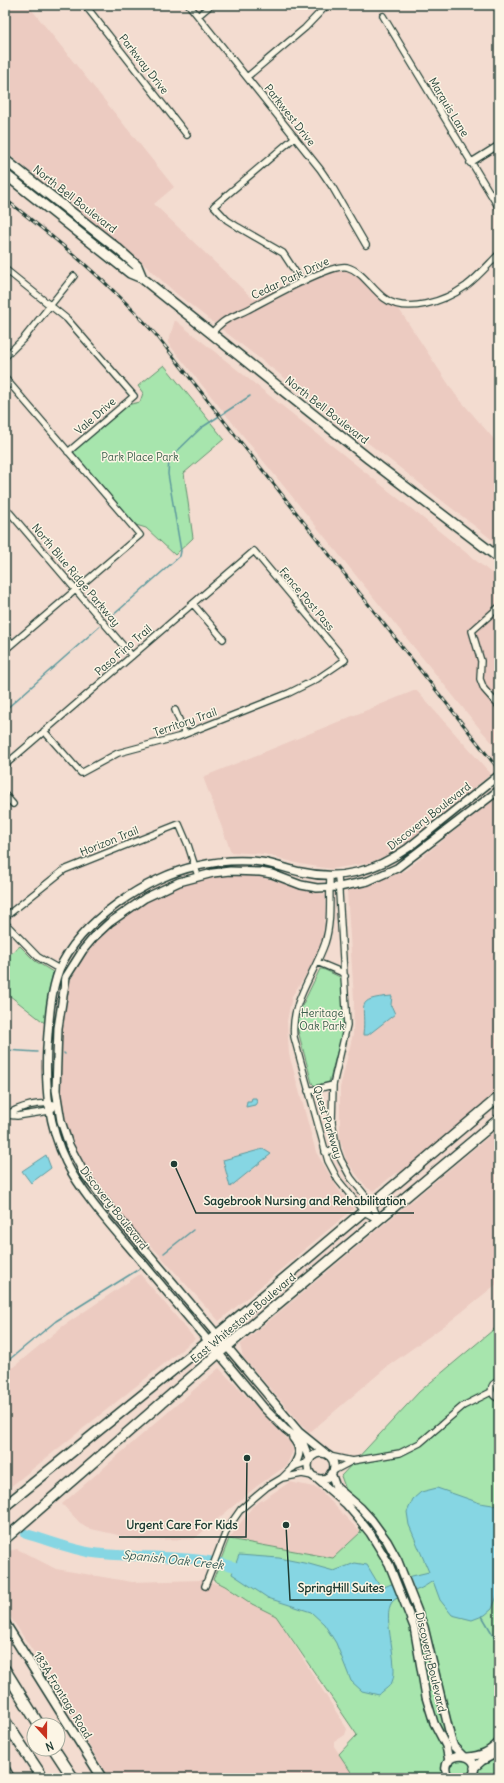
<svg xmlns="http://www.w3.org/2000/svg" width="504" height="1783" viewBox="0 0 504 1783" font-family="Delius,sans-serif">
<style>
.built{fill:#eccbc1}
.green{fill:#a7e5ad;stroke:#639170}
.water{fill:#86d6e3;stroke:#5d999d}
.pier{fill:#f3dcd0}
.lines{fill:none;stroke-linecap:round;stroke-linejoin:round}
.stream{stroke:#5d999d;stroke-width:1.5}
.river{stroke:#86d6e3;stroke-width:10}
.minor-casing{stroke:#1f3d34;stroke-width:8}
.tertiary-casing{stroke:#1f3d34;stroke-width:10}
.secondary-casing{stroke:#1f3d34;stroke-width:11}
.primary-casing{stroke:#1f3d34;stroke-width:12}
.motorway-casing{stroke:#1f3d34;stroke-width:13}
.minor{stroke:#fcf5e5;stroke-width:5.5}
.tertiary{stroke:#fcf5e5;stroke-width:7}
.secondary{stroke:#fcf5e5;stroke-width:8}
.primary{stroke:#fcf5e5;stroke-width:9}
.motorway{stroke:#fcf5e5;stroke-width:10}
.rail-casing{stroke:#1f3d34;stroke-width:3}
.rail{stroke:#fcf5e5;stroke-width:1.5;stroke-dasharray:4.5;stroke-linecap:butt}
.labels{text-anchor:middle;stroke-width:3;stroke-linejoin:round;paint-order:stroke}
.street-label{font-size:11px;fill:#1f3d34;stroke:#fcf5e5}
.park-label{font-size:11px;fill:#3a5f4c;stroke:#fcf5e5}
.water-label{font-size:12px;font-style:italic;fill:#345c57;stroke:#fcf5e5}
.leader{fill:none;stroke:#1f3d34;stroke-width:1.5}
.callout-dot{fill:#1f3d34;stroke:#fcf5e5;stroke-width:1.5}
.callout-label{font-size:12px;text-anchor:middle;font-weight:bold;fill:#1f3d34;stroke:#fcf5e5;stroke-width:3;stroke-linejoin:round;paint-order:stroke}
</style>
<rect width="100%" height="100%" fill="#f3dcd0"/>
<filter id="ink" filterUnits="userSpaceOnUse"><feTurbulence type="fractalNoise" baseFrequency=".025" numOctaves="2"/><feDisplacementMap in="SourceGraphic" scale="8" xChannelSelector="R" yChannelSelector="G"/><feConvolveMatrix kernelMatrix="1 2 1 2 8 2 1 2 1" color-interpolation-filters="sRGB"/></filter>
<g filter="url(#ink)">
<path class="built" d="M5,5H28L174,187L154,204L253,299L332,265L348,263L362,271L393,300L455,394L499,445V545L178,295L139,260L5,151Z
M175,320L499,579V750L480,729L168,343Z
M416,690L491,774L410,840L383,857L368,863L331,869L300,864L264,854L231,852L203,777Z
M499,795V1089L405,1171L394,1174L374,1191L367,1188L347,1162L340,1140V1088L353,1034L354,999L347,891L405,871Z
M247,874L269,879L325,895V914L322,942L311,967L292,996L287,1021L289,1054L316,1152L338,1189L353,1209L219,1321L156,1251L110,1208L88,1172L69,1134L64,1118L61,1095L60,1063L66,990L80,961L92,944L112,923L130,910L166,890L186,883L216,876Z
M499,1128V1282L448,1323L388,1366L309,1433L243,1357L240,1345Z
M140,1274L195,1339L5,1491V1374L63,1326Z
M219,1368L290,1442L293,1451L286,1466L257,1486L194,1539L140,1540L87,1528L82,1525L62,1504Z
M290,1482L318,1488L361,1533L333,1559L229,1539L253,1506Z
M17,1549L56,1569L132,1582L202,1580L225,1586L252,1604L276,1616L347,1729L345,1735L334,1742V1746L355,1778H109L35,1654L5,1609V1552Z"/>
<path class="green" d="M164,365L224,439L184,473L193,538L175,555L146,528L136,525L74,453V451L127,405L140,402L143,393L138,386Z
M20,946L35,961L53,972L46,1024L5,992V958Z
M320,969H323L342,978L346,1020L329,1082L315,1086L312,1083L297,1027L301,1008Z
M499,1325V1778H355L339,1754L357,1735L276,1616L252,1604L225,1586L213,1580L229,1539L333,1558L361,1532L341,1476L419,1392Z"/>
<path class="water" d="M392,996L391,1005L395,1014L368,1035H363C367,1005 352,999 392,996Z
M252,1098H256L257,1102L255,1105L246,1107L247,1101H251Z
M263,1149L271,1154L230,1187L223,1160Z
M46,1155L51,1168L31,1183L22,1171Z
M437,1488L480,1503L499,1506V1591L492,1609L485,1615L472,1620L452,1615L440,1600L433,1581C428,1584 423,1588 417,1590C410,1594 397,1596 392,1602C381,1617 400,1665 392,1682C390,1687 382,1691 379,1695L362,1691L351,1681L336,1643L324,1624L311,1612L268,1598L232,1574L239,1555L279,1558L309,1564L334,1571L355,1563L367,1565L379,1585L384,1587L412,1576L429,1572L409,1525L407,1512L413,1499L421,1492Z"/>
<path class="pier" d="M409,1575L416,1593L399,1600L392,1582Z"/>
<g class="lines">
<path class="stream" d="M110,618L180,556L181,551L168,474L169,459L201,428L250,396
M5,710L99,627
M5,1050L37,1052
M64,1053L65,1054
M164,1253L193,1230
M5,1363L56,1321L139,1269
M482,1616L499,1645"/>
<path class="river" d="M26,1534C48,1540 72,1550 94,1553C139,1559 206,1553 246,1571"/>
<g class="minor-casing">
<path id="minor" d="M85,5L187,135
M189,5L320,169L333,188L366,245
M198,16L211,5
M383,16L499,208
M247,77L305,28L327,5
M295,137L214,206L227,220L238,227L283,253L302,282
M470,163L499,145
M5,269L67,319L134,396L68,452
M212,333C215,329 219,325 223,322C230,317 239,314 247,310C265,301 330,263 347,267C362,271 371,288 384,298C406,315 445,301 466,286C478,277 488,265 499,254
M5,357L24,338L74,276
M5,378L140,535L5,650
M5,507L132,656
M193,604L223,639
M499,607L472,631L481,661L480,679L484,689L499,706
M5,635L12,644
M175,710L185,734
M5,765C88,693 171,622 254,551L345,660L317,679L289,693L178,737L118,753L81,773L44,731
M5,795L13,804
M330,876C329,899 332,921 325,943C314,975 290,1002 294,1037L328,1161L338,1180L364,1212L379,1220
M338,876L347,1025L333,1085L332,1122L337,1149L341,1160L351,1178L372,1204L379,1220
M5,917L64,870L179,824L188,845L198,876
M5,923L38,957L59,969
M317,962L341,972L345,976
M308,1091L333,1085
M6,1115L17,1116L49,1111L53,1108
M5,1116C20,1106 40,1101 58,1105
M325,1152L337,1149
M499,1381C488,1384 490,1395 499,1399
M329,1456L352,1461L400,1453L420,1443L463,1406L491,1392
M333,1471L352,1461
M282,1478L302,1474L312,1476
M205,1586L227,1529L241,1509L267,1487L282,1478L293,1467L308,1462"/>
</g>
<g class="tertiary-casing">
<path id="tertiary" d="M308 1466a13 13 0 1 1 26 0a13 13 0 1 1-26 0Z
M325,1453L299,1432L110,1208L85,1175L69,1145L61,1121L56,1090L58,1028L66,977L83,950L94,937L109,923L145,898L179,882L213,873L230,871L260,872L272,874L301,885L317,888L339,887L368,881L397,868L499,790
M309,1459L303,1443L285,1429L264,1408C223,1358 182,1310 141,1261C116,1231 83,1196 66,1162C48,1125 45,1087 47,1047C49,1021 50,994 59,970C79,922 148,876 197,866C218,861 239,859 261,862C275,864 287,869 301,872C341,881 375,871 408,848L499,775
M293,1467C300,1456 302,1449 293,1438
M331,1473L336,1487L361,1508L371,1519L387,1541L398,1561L424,1627L451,1739L454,1747L462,1755
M315,1477L346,1504L358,1518L370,1533L389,1564L414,1627L426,1697L434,1723L446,1746L449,1761
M467,1757C481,1756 489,1752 499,1742
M474,1768L482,1761L499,1752
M449,1778C432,1749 489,1749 471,1778"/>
</g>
<g class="secondary-casing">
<path id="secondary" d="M5,1623L102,1778"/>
</g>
<g class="primary-casing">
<path id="primary" d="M5,160L118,249L137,266L142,278
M5,174L130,273L142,278L369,459L499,558
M5,1506L224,1329L499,1097
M5,1539L219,1353L499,1119"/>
</g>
<g class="motorway-casing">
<path id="motorway" d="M5,1670L39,1725
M5,1721L43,1778
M54,1749L73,1778
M5,1771L9,1778"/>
</g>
<use href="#minor" class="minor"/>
<use href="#tertiary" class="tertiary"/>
<use href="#secondary" class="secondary"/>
<use href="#primary" class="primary"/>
<use href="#motorway" class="motorway"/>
<g class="rail-casing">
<path id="rail" d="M5,199C60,242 110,283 157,336L499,770"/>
</g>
<use href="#rail" class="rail"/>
</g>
</g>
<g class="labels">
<g class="street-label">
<text transform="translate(144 64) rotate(52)" y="4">Parkway Drive</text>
<text transform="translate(449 107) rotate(59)" y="4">Marquis Lane</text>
<text transform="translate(290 115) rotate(52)" y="4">Parkwest Drive</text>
<text transform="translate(75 199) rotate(38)" y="4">North Bell Boulevard</text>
<text transform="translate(290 278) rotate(-25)" y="4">Cedar Park Drive</text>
<text transform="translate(327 410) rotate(38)" y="4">North Bell Boulevard</text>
<text transform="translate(95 416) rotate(-41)" y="4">Vale Drive</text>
<text transform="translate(76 575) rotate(50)" y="4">North Blue Ridge Parkway</text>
<text transform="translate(307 599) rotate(50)" y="4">Fence Post Pass</text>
<text transform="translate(123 650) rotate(-41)" y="4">Paso Fino Trail</text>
<text transform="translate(185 722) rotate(-19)" y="4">Territory Trail</text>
<text transform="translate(429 816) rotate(-38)" y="4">Discovery Boulevard</text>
<text transform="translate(109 841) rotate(-22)" y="4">Horizon Trail</text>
<text transform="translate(328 1122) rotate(73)" y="4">Quest Parkway</text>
<text transform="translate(114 1208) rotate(52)" y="4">Discovery Boulevard</text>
<text transform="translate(243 1318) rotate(-40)" y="4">East Whitestone Boulevard</text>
<text transform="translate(431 1662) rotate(77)" y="4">Discovery Boulevard</text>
<text transform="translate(63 1695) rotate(58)" y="4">183A Frontage Road</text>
</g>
<g class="park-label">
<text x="140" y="461">Park Place Park</text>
<text x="322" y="1017">Heritage<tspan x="322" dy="13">Oak Park</tspan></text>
</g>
<g class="water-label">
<text transform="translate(173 1560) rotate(6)" y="4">Spanish Oak Creek</text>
</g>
</g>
<path class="leader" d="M174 1164L196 1213H414M247 1458L246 1537H119M286 1525L290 1600H392"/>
<g class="callout-dot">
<circle cx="174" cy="1164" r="4"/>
<circle cx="247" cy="1458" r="4"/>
<circle cx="286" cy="1525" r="4"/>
</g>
<g class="callout-label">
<text x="305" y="1205">Sagebrook Nursing and Rehabilitation</text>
<text x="182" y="1529">Urgent Care For Kids</text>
<text x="341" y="1592">SpringHill Suites</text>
</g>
<rect width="504" height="1783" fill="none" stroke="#fcf5e5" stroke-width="20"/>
<rect x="10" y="10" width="484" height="1763" fill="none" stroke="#1f3d34" stroke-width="1.5" filter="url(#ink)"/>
<g transform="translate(46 1737) rotate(159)"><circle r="19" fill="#fcf5e5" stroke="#a4ab9e"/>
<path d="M0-3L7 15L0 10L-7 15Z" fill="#c8321e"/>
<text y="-6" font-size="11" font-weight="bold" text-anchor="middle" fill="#1f3d34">N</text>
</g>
</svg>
